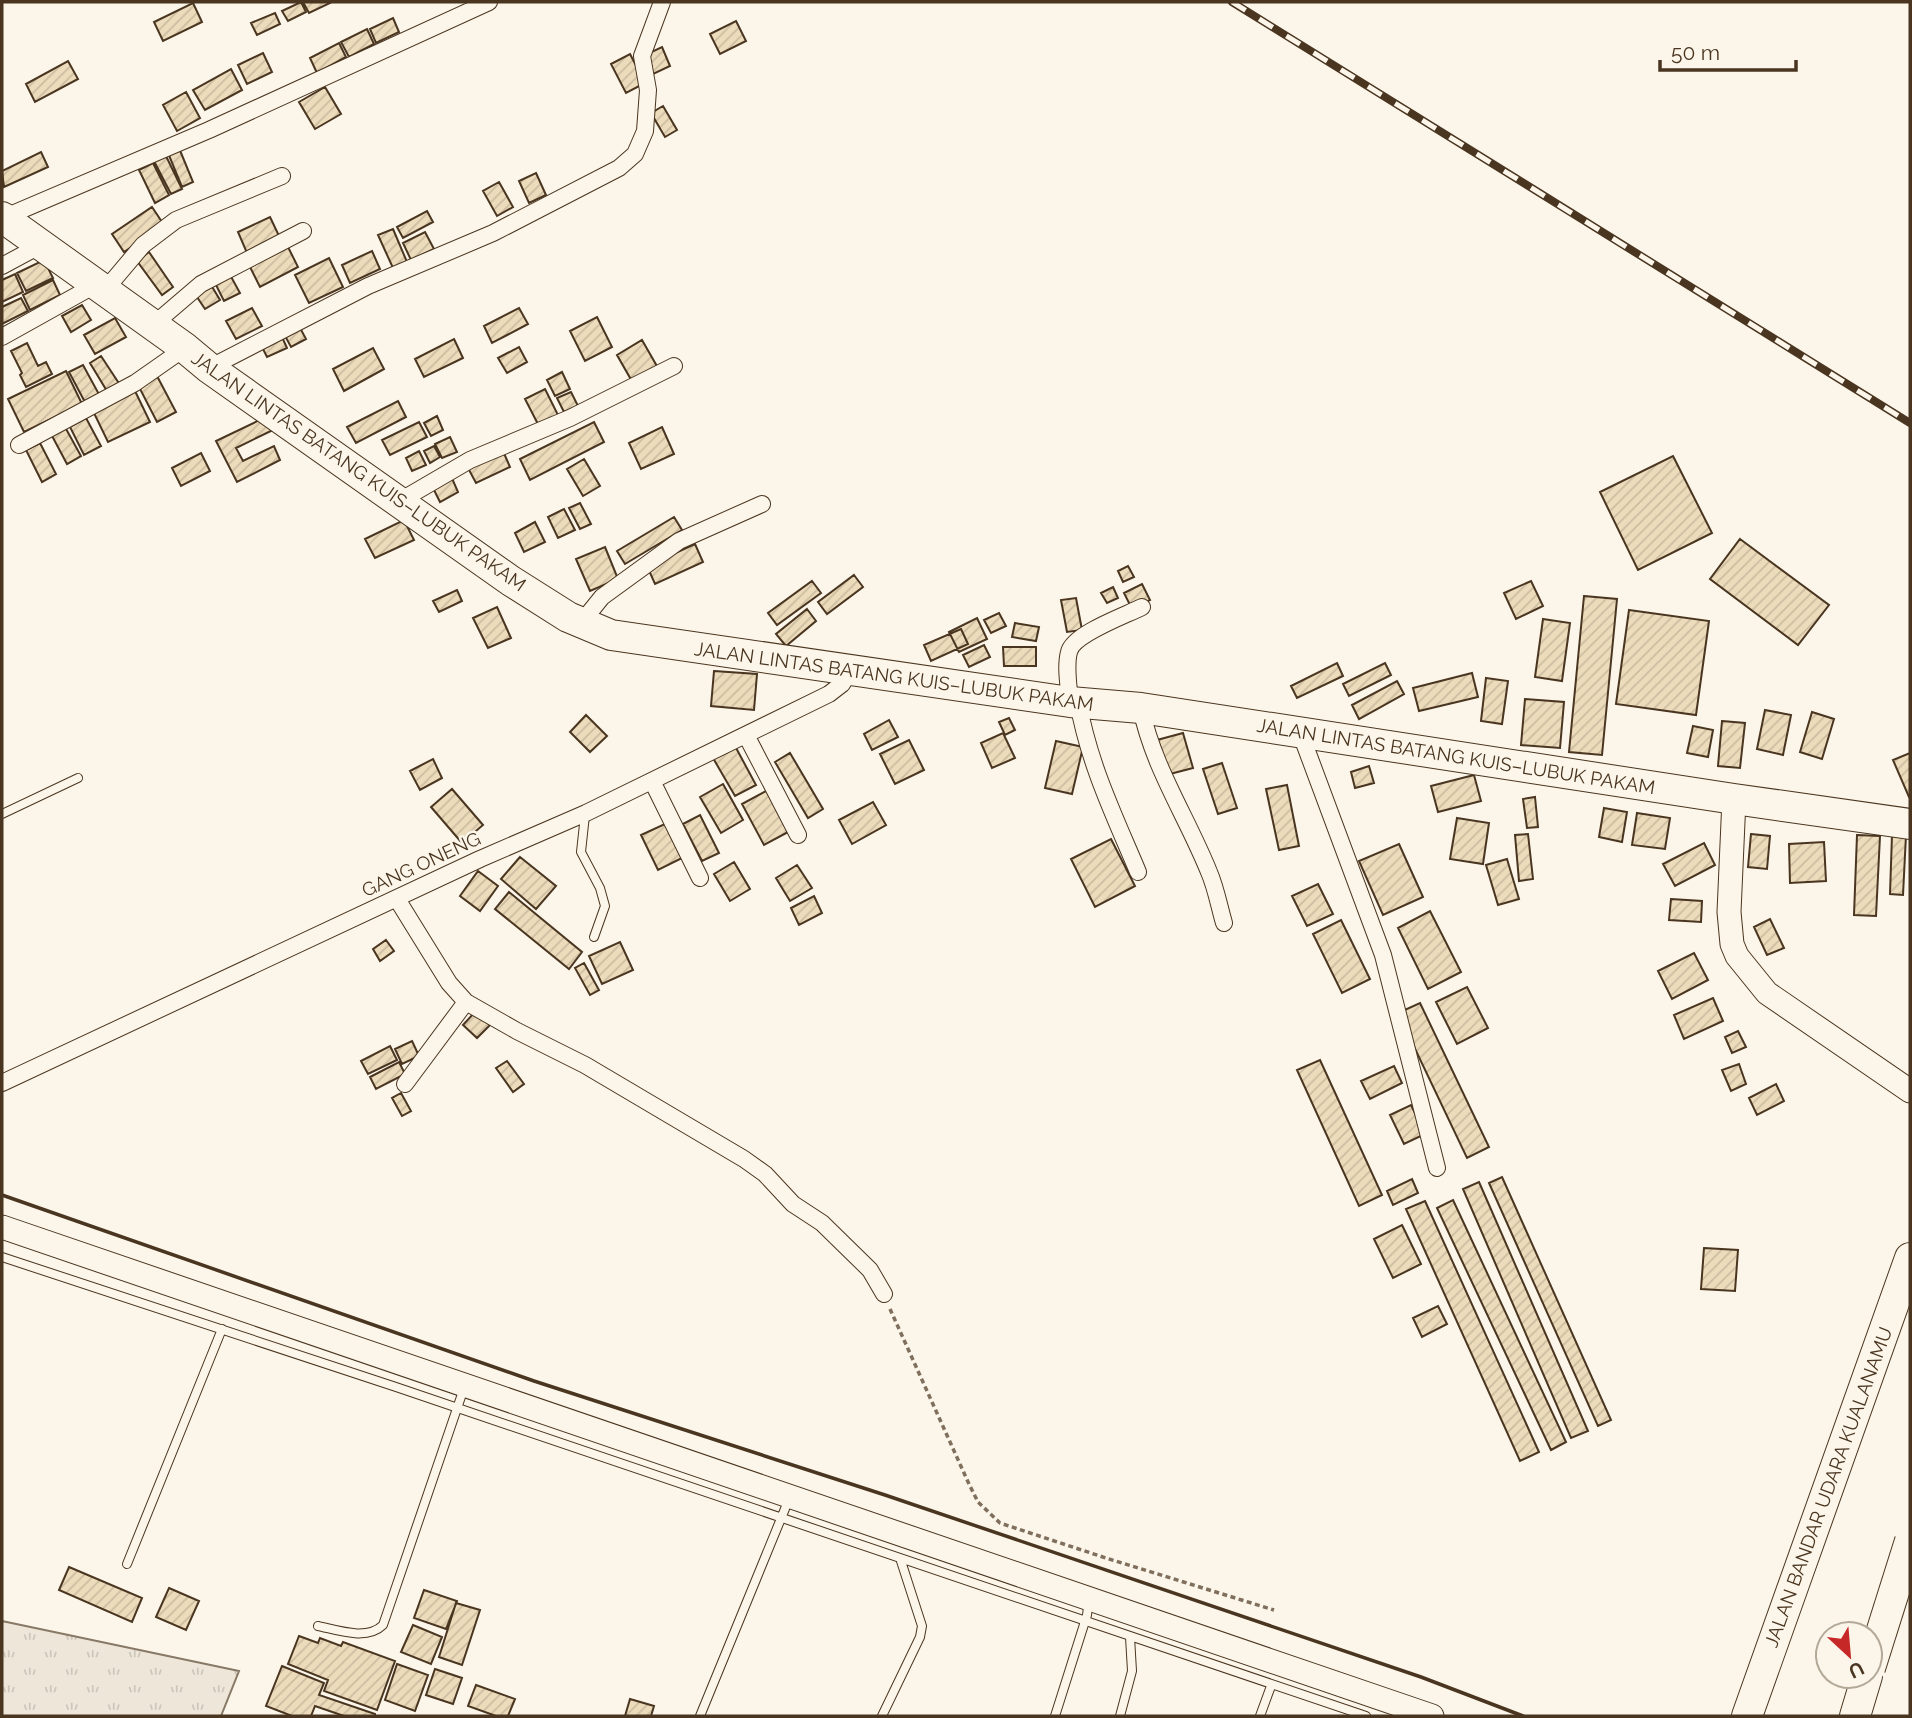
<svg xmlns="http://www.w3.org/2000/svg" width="1912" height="1718" viewBox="0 0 1912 1718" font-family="Raleway,sans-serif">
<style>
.grass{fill:url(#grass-tufts);stroke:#887966;stroke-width:2}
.building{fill:url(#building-hatch);stroke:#4a3520;stroke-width:2}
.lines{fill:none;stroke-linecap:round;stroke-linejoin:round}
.lane-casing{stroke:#4a3520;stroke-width:10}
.street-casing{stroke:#4a3520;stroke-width:18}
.secondary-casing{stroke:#4a3520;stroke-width:25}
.highway-casing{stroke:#4a3520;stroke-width:32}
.path{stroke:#7f6f5c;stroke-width:3.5;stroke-dasharray:5 3.5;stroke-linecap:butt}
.lane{stroke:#fbf6e9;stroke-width:8}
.street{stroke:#fbf6e9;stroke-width:16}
.secondary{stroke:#fbf6e9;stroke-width:23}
.highway{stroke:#fbf6e9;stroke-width:30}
.rail-casing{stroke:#4a3520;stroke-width:8}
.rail{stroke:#fbf6e9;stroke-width:5;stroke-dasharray:16;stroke-linecap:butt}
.highway-bridge-casing{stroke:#4a3520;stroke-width:32;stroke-linecap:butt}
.highway-bridge{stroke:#fbf6e9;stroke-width:30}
.wall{stroke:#4a3520;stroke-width:3.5}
.labels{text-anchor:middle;stroke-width:5;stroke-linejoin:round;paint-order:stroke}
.street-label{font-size:19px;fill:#4a3520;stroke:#fbf6e9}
</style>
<defs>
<pattern id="grass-tufts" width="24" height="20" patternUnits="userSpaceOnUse" patternTransform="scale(1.75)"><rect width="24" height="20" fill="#ede6d9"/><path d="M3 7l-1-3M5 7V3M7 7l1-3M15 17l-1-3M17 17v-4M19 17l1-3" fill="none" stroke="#cdc6ba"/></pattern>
<pattern id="building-hatch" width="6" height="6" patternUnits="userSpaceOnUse" patternTransform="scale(1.75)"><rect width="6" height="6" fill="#ecdcbc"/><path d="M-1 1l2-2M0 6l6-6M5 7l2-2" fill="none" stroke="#ccbda1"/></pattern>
</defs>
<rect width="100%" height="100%" fill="#fbf6e9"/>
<path class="grass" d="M2,1621L239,1671L221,1716H2Z"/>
<path class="building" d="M301,2L306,12L288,21L282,11Z
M303,2H329L330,3L309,13Z
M193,3L202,22L163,41L154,22Z
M275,13L280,24L257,35L251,23Z
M393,18L399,32L376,43L370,29Z
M736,21L746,41L720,54L710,34Z
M367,29L374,44L349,57L341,42Z
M339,43L346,57L317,73L310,58Z
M662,47L670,66L651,75L643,56Z
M263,53L272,72L247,84L238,65Z
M630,54L645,83L626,93L611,64Z
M68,61L78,79L35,102L26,84Z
M231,69L242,90L205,110L193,90Z
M325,87L341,114L315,129L299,102Z
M186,92L200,118L177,131L163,105Z
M663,106L677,130L665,137L651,113Z
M179,148L193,182L182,187L168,153Z
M41,152L48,167L4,187L2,171Z
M166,156L182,189L171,194L154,161Z
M153,163L169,195L155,203L139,170Z
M536,173L546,195L529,203L519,181Z
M499,182L513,207L497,216L483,191Z
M152,207L164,225L124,252L112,234Z
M427,211L433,222L403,238L397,227Z
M270,217L280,238L247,253L238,232Z
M393,229L407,262L393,268L378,235Z
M425,232L434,249L411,260L403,243Z
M288,247L298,267L260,287L250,267Z
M372,251L380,269L350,283L342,265Z
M149,252L173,287L162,295L137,261Z
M329,258L343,287L309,303L295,275Z
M44,260L53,278L26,291L17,273Z
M229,273L240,293L224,301L214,281Z
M15,274L23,292L2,302V280Z
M53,280L60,295L30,310L23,295Z
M211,285L220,300L205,309L195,294Z
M21,298L28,311L2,324V307Z
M82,305L91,320L71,332L62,316Z
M252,308L262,326L236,339L226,321Z
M519,308L528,324L492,343L484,326Z
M597,317L612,347L585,361L570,331Z
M115,318L126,337L95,354L84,335Z
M299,326L306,339L291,347L284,334Z
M282,337L287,348L267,357L262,347Z
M454,339L463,358L424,377L415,359Z
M642,340L658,368L633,383L617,355Z
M27,343L38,366L46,362L52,374L26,387L20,375L22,373L11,351Z
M519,347L527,362L507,373L498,358Z
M373,348L384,369L344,391L333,369Z
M101,356L122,388L110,396L90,363Z
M83,365L101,398L87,406L69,372Z
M66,371L82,404L24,432L8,399Z
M562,372L570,389L555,396L547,380Z
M157,376L176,412L157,422L138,385Z
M545,389L559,417L540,428L525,399Z
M135,391L150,422L108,442L93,411Z
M571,392L578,406L564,412L557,398Z
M398,401L406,417L356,443L347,427Z
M268,416L275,429L236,448L243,461L274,446L280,460L237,482L216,441Z
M437,416L443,430L431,436L424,423Z
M86,418L101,446L84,455L70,427Z
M419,422L427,437L390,455L382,440Z
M594,422L604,442L530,480L520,459Z
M65,427L81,456L67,464L51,434Z
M662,427L674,454L641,469L629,443Z
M450,437L457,452L442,458L435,444Z
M40,443L56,474L42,482L26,450Z
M434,446L440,457L430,463L424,451Z
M419,451L426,465L412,471L406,458Z
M503,451L510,467L476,483L468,468Z
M201,453L210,471L181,486L172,468Z
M1673,456L1712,533L1638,570L1600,492Z
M584,459L600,486L583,496L567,469Z
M451,476L458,492L440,502L432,486Z
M580,503L591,524L580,529L569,508Z
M564,509L575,530L558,538L548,517Z
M674,517L682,530L625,564L617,551Z
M404,520L414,540L375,558L365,539Z
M535,522L545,542L524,552L515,533Z
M1740,539L1829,605L1798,645L1710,579Z
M695,544L703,562L655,584L647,566Z
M605,547L618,579L590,591L576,559Z
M1128,566L1134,577L1123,582L1118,571Z
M854,575L863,587L827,614L818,602Z
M812,581L821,593L777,625L768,613Z
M1531,581L1543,606L1516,619L1504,593Z
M1142,584L1150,600L1132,609L1124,593Z
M1113,587L1118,598L1107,603L1101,593Z
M457,590L462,601L439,612L433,601Z
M1584,596L1617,599L1602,755L1569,752Z
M1076,598L1082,630L1067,632L1061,600Z
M497,607L511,638L488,648L473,618Z
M807,609L816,621L786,646L776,634Z
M1629,610L1709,621L1696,715L1616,704Z
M999,613L1006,626L991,633L984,620Z
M977,618L987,639L959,652L949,632Z
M1543,619L1570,623L1562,681L1535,677Z
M1015,623L1039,627L1036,641L1012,637Z
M961,629L968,644L931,661L924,645Z
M984,645L990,657L969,667L963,655Z
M1003,647H1036V666H1004Z
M1337,663L1343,676L1297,698L1291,686Z
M1385,663L1391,675L1349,696L1343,684Z
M714,671L757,674L754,710L711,706Z
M1472,673L1478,697L1419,711L1413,688Z
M1486,678L1508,681L1502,724L1481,721Z
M1397,681L1404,694L1359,719L1352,705Z
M1525,699L1564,702L1560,748L1521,745Z
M1765,710L1791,715L1783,755L1757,749Z
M1812,712L1834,719L1822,759L1800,752Z
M586,715L607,736L590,752L570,732Z
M1009,718L1015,730L1005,735L999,722Z
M889,720L898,737L872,750L864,734Z
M1722,721L1745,723L1740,768L1718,766Z
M1693,726L1713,730L1708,757L1687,753Z
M1003,733L1015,758L992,768L981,743Z
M1183,733L1193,768L1166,775L1157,740Z
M909,740L924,770L895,784L880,754Z
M1056,741L1083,747L1072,794L1045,788Z
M735,746L756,785L735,796L713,758Z
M790,753L823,809L808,818L775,762Z
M1910,753V797H1909L1893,760Z
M433,759L442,778L420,790L410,771Z
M1222,763L1237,808L1218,814L1203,769Z
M1369,766L1374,783L1355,788L1351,772Z
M1474,775L1481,801L1438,812L1431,786Z
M723,784L743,820L721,833L700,797Z
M1287,785L1299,846L1279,850L1266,789Z
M452,789L483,825L462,843L431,807Z
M768,790L790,831L764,845L742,804Z
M1535,797L1538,827L1527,828L1523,799Z
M873,802L886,825L852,844L839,820Z
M1604,808L1627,812L1622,842L1599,837Z
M1637,813L1670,818L1665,849L1632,845Z
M700,815L719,853L702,861L683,824Z
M1457,818L1489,823L1483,864L1450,859Z
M667,823L684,857L658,870L641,835Z
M1528,834L1533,879L1519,881L1515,835Z
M1751,834L1770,836L1767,869L1748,867Z
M1857,835L1880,836L1876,916L1854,915Z
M1892,835H1906L1903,895L1890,894Z
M1111,839L1135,886L1095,907L1071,859Z
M1824,842L1826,881L1790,883L1789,844Z
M1704,843L1715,865L1675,886L1663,864Z
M1399,844L1423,897L1383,915L1359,861Z
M520,857L556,886L536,909L501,879Z
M1507,859L1519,899L1498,905L1486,865Z
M734,862L750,889L730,901L714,874Z
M797,865L812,888L790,901L776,878Z
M478,871L498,886L480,911L460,896Z
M1318,884L1333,914L1307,926L1292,896Z
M509,892L582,952L569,969L495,909Z
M814,896L822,913L799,925L791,908Z
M1671,899L1702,901L1701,922L1669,920Z
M1430,911L1461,972L1428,989L1398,928Z
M1770,919L1784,948L1767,955L1754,927Z
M1341,920L1370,979L1342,993L1313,934Z
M386,940L394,951L380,961L373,949Z
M620,942L633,970L602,984L589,956Z
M1694,953L1708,980L1672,999L1658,971Z
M584,963L599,990L590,995L575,968Z
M1467,987L1488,1028L1457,1044L1436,1002Z
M1713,998L1723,1021L1684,1039L1674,1015Z
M1420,1003L1489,1147L1467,1158L1398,1013Z
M475,1012L490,1025L477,1038L463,1025Z
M1738,1031L1746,1047L1732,1053L1725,1037Z
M412,1041L419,1056L402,1064L395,1049Z
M390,1046L397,1060L368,1074L361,1061Z
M1320,1060L1382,1195L1359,1206L1297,1070Z
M507,1061L524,1084L513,1092L496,1068Z
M399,1062L405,1074L376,1089L370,1077Z
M1739,1064L1746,1084L1731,1091L1722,1070Z
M1394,1066L1402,1083L1370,1099L1361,1081Z
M1776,1084L1784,1101L1757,1115L1749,1098Z
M401,1093L411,1111L402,1116L392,1098Z
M1411,1105L1425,1134L1404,1144L1390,1115Z
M1502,1177L1611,1420L1598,1426L1489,1183Z
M1412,1179L1418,1193L1393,1205L1387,1191Z
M1479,1182L1588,1431L1571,1438L1463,1189Z
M1453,1200L1566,1442L1551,1450L1437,1208Z
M1425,1201L1539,1452L1520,1461L1406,1209Z
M1402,1225L1421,1264L1393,1278L1374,1239Z
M1704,1248L1738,1250L1735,1291L1701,1289Z
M1438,1306L1447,1324L1422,1337L1413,1318Z
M69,1567L142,1598L132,1622L59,1590Z
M169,1588L199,1601L186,1630L156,1617Z
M424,1590L457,1601L446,1629L414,1618Z
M456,1603L480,1610L462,1665L439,1657Z
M413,1625L442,1637L431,1664L401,1652Z
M299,1636L318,1643L320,1638L341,1646L343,1642L395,1661L377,1710L324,1691L328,1680L288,1664Z
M397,1664L428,1675L415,1711L385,1700Z
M282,1666L324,1683L319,1695L375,1714V1716H344L315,1706L311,1716H292L266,1706Z
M435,1669L462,1678L453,1704L426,1695Z
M476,1685L515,1699L508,1716H496L468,1706Z
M630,1699L654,1706L651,1716H625Z"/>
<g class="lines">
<g class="lane-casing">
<path id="lane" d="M2,814L78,778
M585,815L581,852L600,888L605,906L594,937
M2,1257L396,1387L1366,1716
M127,1564L222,1329
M318,1626C337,1630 367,1641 383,1625L464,1388
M700,1716L789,1499
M882,1716L920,1637L922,1626L900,1558
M1055,1716L1087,1615L1089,1599
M1120,1716L1132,1671L1130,1637
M1260,1716L1271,1686"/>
</g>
<g class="street-casing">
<path id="street" d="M3,218L209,130L489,2
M2,266L41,245
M105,290L143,245L176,220L282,176
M153,325L201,284L303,231
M2,337L97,284
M209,368L368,286L493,233L619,168L635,154L645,131L648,90L642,56L662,2
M19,445L135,383L185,348
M398,502L470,460L570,418L674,366
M581,623L602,597L679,541L762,504
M1070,702C1069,687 1065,667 1069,652C1073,634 1124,616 1142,607
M1078,702C1089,764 1114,815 1138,872
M1141,708C1153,767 1187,817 1209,872C1216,888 1219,906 1224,923
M1300,732L1383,955L1437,1168
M746,735L798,835
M652,781L700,878
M397,899L449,983L466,1002L517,1031L585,1065L744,1159L765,1174L793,1204L822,1223L870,1270L884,1294
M2,1083L480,859L586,813L829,694L842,684L850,671
M405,1084L466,1002"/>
</g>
<g class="secondary-casing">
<path id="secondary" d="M1734,799L1729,912L1732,944L1737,956L1767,993L1910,1091
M2,1227C479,1389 956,1551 1432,1716"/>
</g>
<g class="highway-casing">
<path id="highway" d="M2,217L185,348L209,368L511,581L568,617L611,635L1070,702L1141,708L1734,799L1910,824
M1747,1716L1910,1258
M1855,1716L1867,1676"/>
</g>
<path class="path" d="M890,1309L969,1484L978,1502L1000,1523L1106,1558L1274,1610"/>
<use href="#lane" class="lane"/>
<use href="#street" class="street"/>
<use href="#secondary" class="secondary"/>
<use href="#highway" class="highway"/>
<g class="rail-casing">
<path id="rail" d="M1232,2L1910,423"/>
</g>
<use href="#rail" class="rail"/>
<g class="highway-bridge-casing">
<path id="highway-bridge" d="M1870,1668L1910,1541"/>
</g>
<use href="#highway-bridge" class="highway-bridge"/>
<path class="wall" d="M2,1195L534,1381L885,1495L1421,1677L1523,1716"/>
</g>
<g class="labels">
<g class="street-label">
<text transform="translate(359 471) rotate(35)" y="7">JALAN LINTAS BATANG KUIS–LUBUK PAKAM</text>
<text transform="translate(894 676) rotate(8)" y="7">JALAN LINTAS BATANG KUIS–LUBUK PAKAM</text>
<text transform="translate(1456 756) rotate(9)" y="7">JALAN LINTAS BATANG KUIS–LUBUK PAKAM</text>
<text transform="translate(421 864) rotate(-25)" y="7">GANG ONENG</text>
<text transform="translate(1828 1487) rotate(-70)" y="7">JALAN BANDAR UDARA KUALANAMU</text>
</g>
</g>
<rect width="1912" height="1718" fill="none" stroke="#4a3520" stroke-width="7"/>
<g transform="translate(1849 1655) rotate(154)"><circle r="33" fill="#fbf6e9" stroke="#b4a999" stroke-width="2"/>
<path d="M0-5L12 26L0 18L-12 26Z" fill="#c62828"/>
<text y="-10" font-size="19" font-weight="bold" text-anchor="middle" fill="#4a3520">U</text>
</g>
<path d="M1660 60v10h136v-10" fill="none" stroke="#4a3520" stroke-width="3.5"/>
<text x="1671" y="60" font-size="21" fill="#4a3520" stroke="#fbf6e9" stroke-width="5" paint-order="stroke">50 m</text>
</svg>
